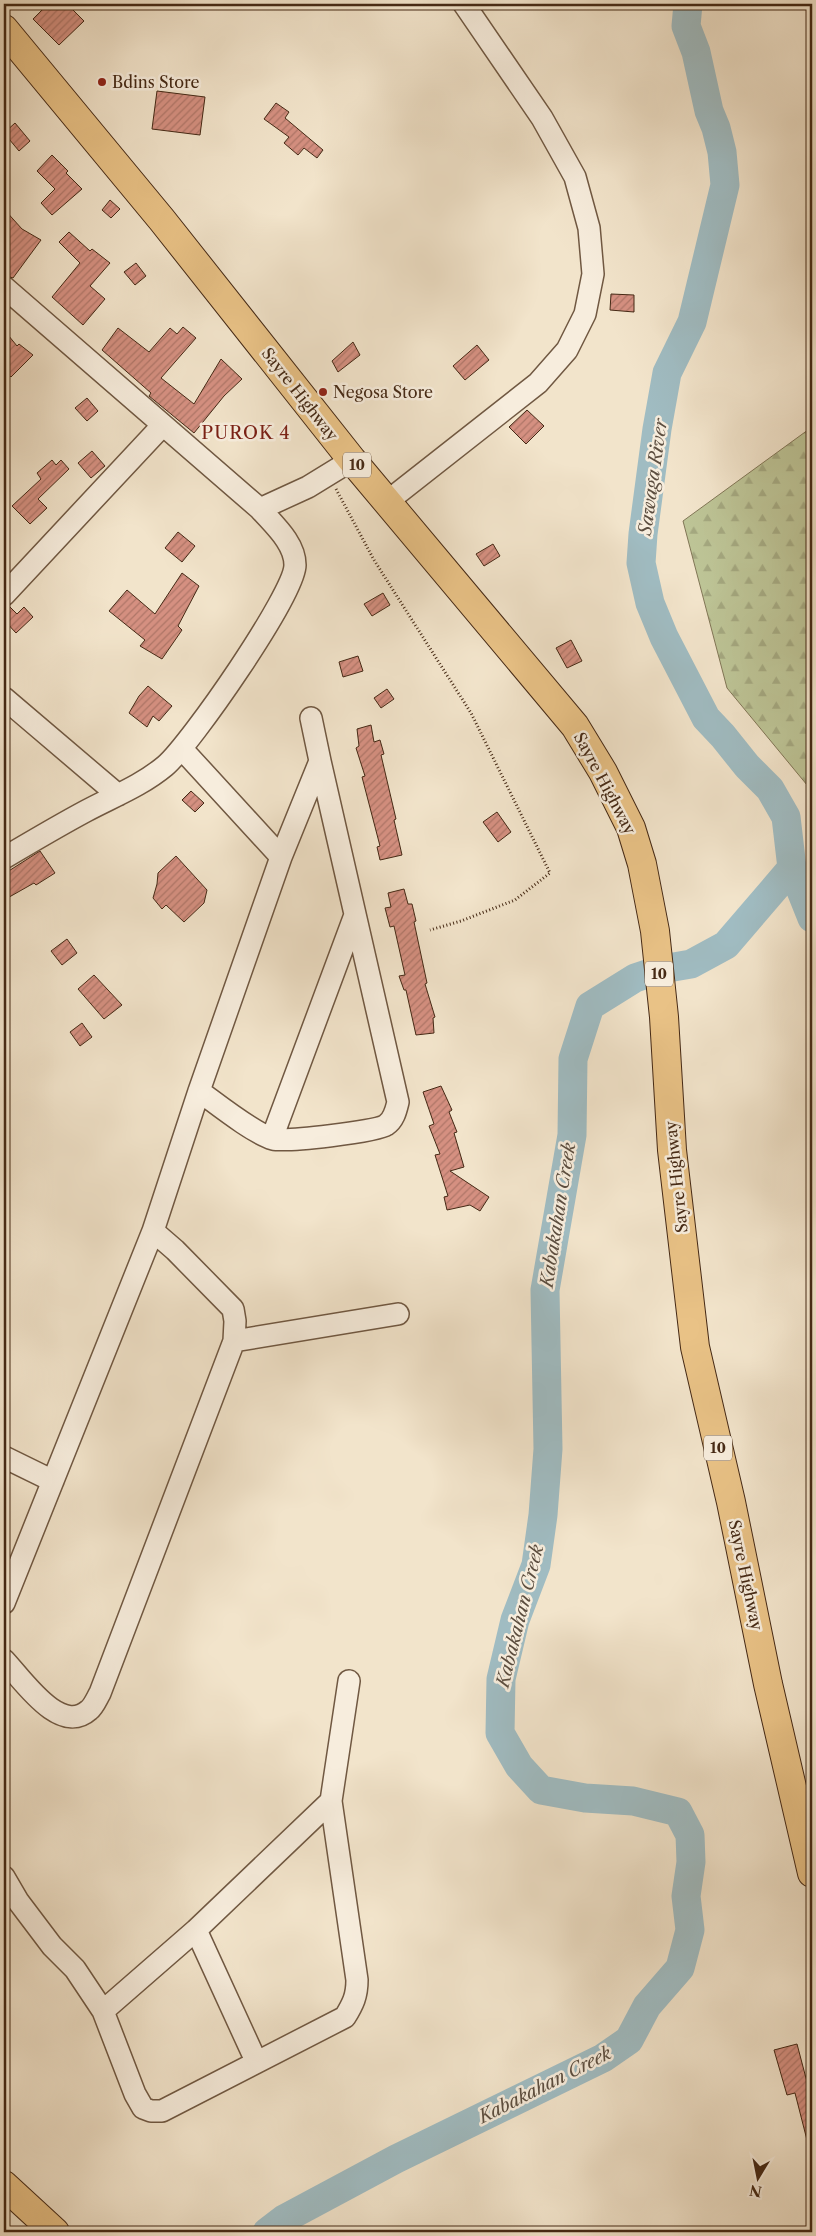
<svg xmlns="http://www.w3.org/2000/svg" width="816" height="2236" viewBox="0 0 816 2236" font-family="'Libre Caslon Text',serif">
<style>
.forest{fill:url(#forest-firs);stroke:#817656}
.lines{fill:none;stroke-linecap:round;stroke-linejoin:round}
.river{stroke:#a0bcc2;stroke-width:29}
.building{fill:url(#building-hatch);stroke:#452915}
.minor-casing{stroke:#705842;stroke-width:24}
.major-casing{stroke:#452915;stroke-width:30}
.highway-casing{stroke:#452915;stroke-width:30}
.path{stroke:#452915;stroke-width:3;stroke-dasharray:1 2.5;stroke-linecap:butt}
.minor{stroke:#f7eddd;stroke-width:21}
.major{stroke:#e9c286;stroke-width:28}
.highway{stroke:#e9c286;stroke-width:28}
.poi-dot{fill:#8f2418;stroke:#f7eddd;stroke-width:2}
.labels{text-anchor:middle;stroke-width:5;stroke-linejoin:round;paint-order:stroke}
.shield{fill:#f7eddd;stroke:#7a6451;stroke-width:1}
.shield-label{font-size:15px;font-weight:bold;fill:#452915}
.poi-label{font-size:16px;fill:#452915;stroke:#f7eddd;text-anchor:start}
.street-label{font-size:16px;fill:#452915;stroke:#f7eddd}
.neighbourhood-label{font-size:18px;letter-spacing:1px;fill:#7a1f14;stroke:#f7eddd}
.water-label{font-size:18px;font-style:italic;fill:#5c4e40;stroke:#f7eddd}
</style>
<defs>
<pattern id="forest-firs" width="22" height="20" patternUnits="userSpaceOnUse" patternTransform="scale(1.25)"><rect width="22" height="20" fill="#bdc496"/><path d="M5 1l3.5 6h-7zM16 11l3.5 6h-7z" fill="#a4a880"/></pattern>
<pattern id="building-hatch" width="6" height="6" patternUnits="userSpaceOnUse" patternTransform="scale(1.25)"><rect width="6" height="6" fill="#d59081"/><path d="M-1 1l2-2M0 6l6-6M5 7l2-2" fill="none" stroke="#af7668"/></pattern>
</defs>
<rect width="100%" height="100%" fill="#f2e4cb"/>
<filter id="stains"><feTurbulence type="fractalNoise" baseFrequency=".004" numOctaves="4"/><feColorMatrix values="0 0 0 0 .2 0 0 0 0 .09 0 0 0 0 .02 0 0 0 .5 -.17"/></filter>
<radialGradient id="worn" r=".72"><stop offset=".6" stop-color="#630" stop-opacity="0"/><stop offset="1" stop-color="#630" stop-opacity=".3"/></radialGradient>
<path class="forest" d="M812,427V791L727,688L683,521Z"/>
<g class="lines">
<path class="river" d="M688,4L686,26L696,52L709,111L716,128L722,152L725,185L692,322L667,373L657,429L643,534L641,563L650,603L664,637L706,718L723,736L747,766L770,789L786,817L792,868L812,918
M267,2232L284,2219L396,2159L603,2058L629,2040L647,2006L680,1968L690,1930L686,1896L691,1862L690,1835L678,1812L633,1801L585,1798L541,1790L519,1766L500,1733L501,1679L515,1620L536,1565L543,1515L548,1449L545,1290L572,1135L573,1059L590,1006L635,978L662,969L691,964L726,945L792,868"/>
</g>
<path class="building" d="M48,4H67L84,21L59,45L33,19Z
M157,91L205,97L200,135L152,129Z
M276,103L289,112L285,118L323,150L317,158L304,148L298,155L284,143L289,137L264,119Z
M15,123L30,141L19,151L4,133Z
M52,155L68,171L66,173L82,189L52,215L41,203L55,189L37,171Z
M110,200L120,209L111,218L102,210Z
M4,209L22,229L41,240L13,278L4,275Z
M69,232L90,251L92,249L110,263L90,286L105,299L83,325L52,297L80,263L59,242Z
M136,263L146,276L135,285L124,272Z
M611,294L634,295V312L610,310Z
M183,327L196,338L161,378L194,404L221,359L242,379L224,396L194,433L149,396L151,393L102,350L118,328L149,352L170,328L177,334Z
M4,330L17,346L19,344L33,355L11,377L4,371Z
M353,342L360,355L338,372L332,361Z
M477,345L489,360L465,380L453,366Z
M87,398L98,411L87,421L75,408Z
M527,410L544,426L526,444L509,427Z
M92,451L105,466L91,478L78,463Z
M52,460L56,465L61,460L69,469L38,499L47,508L30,524L12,506L41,479L37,473Z
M178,532L195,546L182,562L165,548Z
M493,544L500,556L484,566L476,554Z
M182,573L199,586L178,626L182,630L162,659L140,646L145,640L109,611L127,590L155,614Z
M383,593L390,605L372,616L364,604Z
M9,606L17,614L24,607L33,617L16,633L4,620V607Z
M571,640L582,661L567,668L556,648Z
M358,656L363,671L343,677L339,662Z
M148,686L172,706L159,721L153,716L147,727L129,713L139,696Z
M387,689L394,699L381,708L374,698Z
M371,725L374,742L380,740L384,754L381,755L396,819L394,820L402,855L380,860L377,847L380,846L362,777L365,776L356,748L359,746L357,729Z
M191,791L204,803L195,812L182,800Z
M497,812L511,832L498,842L483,822Z
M40,851L55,873L36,885L34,883L4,900V874Z
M176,856L207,890L204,903L184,922L166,905L162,909L153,898L157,884L158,873Z
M404,889L408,904H412L416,921L414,922L427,983L425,984L435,1017L433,1018L434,1033L416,1035L406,990H404L399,976L405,975L394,926L390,927L385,908L391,907L388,893Z
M67,939L77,953L62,965L51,951Z
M94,975L122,1005L104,1019L78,989Z
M82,1023L92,1037L80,1046L70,1032Z
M441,1086L452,1110L449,1112L457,1132L454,1133L464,1167L450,1171L489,1197L480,1211L470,1205L447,1210L444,1197L448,1196L435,1155L440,1154L429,1126L434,1124L423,1092Z
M797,2044L812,2101V2143L808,2144L795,2093L787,2095L774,2050Z"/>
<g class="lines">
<g class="minor-casing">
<path id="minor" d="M4,287L260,509C274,525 295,543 295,565C295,594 190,745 165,766C141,786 112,797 86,811C58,826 31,842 4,858
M388,501L538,383L567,350L585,314L593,274L589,228L575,177L542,118L464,4
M260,509L308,487L352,460
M4,595L162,426
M4,698L118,795
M182,749L281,857L320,761L311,718
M199,1091C217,1104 253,1133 273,1139C286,1142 376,1132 386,1125C394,1120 396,1110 398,1102L320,761
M272,1138L355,915
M153,1231L199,1091L281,857
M234,1341L398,1314
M4,1457L53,1481
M4,1603L153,1231L175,1250L233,1309L235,1321L234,1341L100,1693C97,1698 94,1706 89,1710C60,1736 23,1680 4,1660
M4,1877L18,1901L52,1946L75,1969L103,2011L135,2094L143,2108L151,2111H162L345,2017C353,2004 357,1996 357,1980L331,1801L349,1681
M196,1930L256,2061
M103,2011L196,1930L331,1801"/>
</g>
<g class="major-casing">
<path id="major" d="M4,2185L55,2232"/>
</g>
<g class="highway-casing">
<path id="highway" d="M4,29L162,220L352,460L575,726L603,772L631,828L642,864L655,931L664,1017L672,1150L695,1347L731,1502L768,1684L812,1873"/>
</g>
<path class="path" d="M336,489L374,560L471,713L550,873L515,900L461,921L430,930"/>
<use href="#minor" class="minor"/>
<use href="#major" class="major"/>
<use href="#highway" class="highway"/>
</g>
<g class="poi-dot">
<circle cx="102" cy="82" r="5"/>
<circle cx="323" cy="392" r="5"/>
</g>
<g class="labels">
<g class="shield">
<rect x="343" y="452.5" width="28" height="25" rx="4"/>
<rect x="645" y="961.5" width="28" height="25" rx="4"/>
<rect x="704" y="1435.5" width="28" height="25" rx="4"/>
</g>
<g class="shield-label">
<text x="357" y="470">10</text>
<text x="659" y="979">10</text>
<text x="718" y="1453">10</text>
</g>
<g class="poi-label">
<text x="112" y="88">Bdins Store</text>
<text x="333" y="398">Negosa Store</text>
</g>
<g class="street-label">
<text transform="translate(300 394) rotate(52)" y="6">Sayre Highway</text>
<text transform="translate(605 783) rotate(62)" y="6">Sayre Highway</text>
<text transform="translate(676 1177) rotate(-96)" y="6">Sayre Highway</text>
<text transform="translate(746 1575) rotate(78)" y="6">Sayre Highway</text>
</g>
<g class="neighbourhood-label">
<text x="246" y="439">PUROK 4</text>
</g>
<g class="water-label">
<text transform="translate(653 477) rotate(-82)" y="6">Sawaga River</text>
<text transform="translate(558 1215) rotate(-81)" y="6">Kabakahan Creek</text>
<text transform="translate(520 1616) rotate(-76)" y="6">Kabakahan Creek</text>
<text transform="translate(545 2085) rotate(-27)" y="6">Kabakahan Creek</text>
</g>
</g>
<rect width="816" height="2236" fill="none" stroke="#f2e4cb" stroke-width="20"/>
<rect x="5" y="5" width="806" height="2226" fill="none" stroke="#452915" stroke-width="2.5"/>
<rect x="10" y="10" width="796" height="2216" fill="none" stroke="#452915"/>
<g transform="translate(758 2178) rotate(190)" stroke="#f7eddd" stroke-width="4" paint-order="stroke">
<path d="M0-4L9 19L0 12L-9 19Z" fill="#452915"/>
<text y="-8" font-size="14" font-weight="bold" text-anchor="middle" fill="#452915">N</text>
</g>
<rect width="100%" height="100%" filter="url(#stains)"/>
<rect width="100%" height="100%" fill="url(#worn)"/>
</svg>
